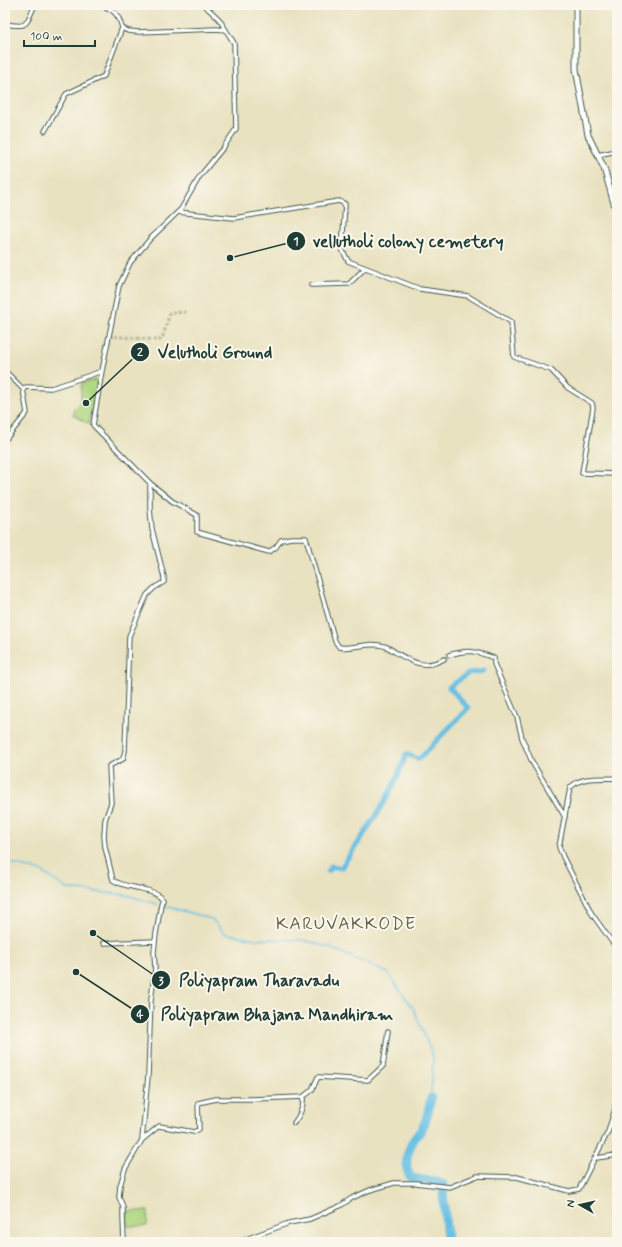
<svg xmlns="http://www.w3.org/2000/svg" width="622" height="1247" viewBox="0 0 622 1247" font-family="Mynerve,sans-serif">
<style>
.green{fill:#b1d781;stroke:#688a5a}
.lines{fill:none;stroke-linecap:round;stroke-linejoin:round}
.stream{stroke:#67c0e4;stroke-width:1.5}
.canal{stroke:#67c0e4;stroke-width:5}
.river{stroke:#67c0e4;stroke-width:9}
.minor-tunnel{stroke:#c1c1a5;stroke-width:3.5;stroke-dasharray:3.5 2;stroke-linecap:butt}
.minor-casing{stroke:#3d5649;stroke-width:5.5}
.secondary-casing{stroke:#3d5649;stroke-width:7}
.minor{stroke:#fff;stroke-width:3.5}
.secondary{stroke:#fff;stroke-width:5}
.labels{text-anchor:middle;stroke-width:4;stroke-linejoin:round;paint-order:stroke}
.quarter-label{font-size:18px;letter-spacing:1px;fill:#66644b;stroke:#fbf7ec}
.leader{fill:none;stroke:#1f3d34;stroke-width:1.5}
.callout-dot{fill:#1f3d34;stroke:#fbf7ec;stroke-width:1.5}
.mark-label{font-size:12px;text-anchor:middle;font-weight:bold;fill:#fff}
.callout-label{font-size:17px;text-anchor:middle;font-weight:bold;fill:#1f3d34;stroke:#fbf7ec;stroke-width:4;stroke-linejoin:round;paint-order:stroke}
</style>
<rect width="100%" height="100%" fill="#fbf7ec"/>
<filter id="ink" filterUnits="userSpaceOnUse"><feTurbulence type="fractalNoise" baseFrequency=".025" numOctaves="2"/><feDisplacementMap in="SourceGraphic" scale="8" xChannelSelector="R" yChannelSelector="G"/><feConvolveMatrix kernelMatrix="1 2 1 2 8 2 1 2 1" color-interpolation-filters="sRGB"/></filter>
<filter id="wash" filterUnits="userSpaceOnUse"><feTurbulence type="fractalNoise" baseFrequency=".012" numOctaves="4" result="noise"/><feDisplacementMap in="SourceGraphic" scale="16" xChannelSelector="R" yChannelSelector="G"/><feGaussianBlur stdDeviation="0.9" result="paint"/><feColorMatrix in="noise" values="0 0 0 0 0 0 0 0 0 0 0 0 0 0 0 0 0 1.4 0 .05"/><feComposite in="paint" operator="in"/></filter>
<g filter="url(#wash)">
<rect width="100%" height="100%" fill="#e9e2c1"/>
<path class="green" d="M98,379L89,424L73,415L74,408L78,407C84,396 79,394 82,383Z
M127,1211H148L147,1226H127Z"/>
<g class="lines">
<path class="stream" d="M5,862L41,871L67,889L126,895L157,904
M165,906L212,919L224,933L255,939L303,940L328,947L388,973L414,1010L433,1056L431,1098"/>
<path class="canal" d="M328,871L331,866L341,868C365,832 393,796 406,754L419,759L468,708L449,687L469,673L481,672L484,670"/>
<path class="river" d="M431,1098C429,1108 428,1119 422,1128C420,1133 416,1136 413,1141C407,1152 404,1165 410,1177C421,1181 432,1180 443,1184C443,1203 446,1222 447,1242"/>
</g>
</g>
<g filter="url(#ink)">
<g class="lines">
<path class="minor-tunnel" d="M109,336L160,340L163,336L170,313L186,312"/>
<g class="minor-casing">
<path id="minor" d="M100,5C113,9 119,14 122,28L128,31L138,32L217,29L226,30
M5,24C29,28 25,25 35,5
M45,131L66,94L104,76L122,28
M597,155L617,151
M178,212L234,218L339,201L345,204L342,249L348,261L420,289L468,296L511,322L514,357L551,370L568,388L592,403L593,408L582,473L617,474
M311,285L349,284L365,268
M5,371L23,389L26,387L51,388L70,382L102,371L119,286L130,263L150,239L181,209L200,176L223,148L236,129L234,43L219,19L204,5
M102,371L93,425L150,483L172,501L197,515V532L269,552L276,547L281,540L291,538H306L335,641L339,647C354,650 368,641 384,646C388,647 392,650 395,652C412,662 424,670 444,659
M5,440L27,413L23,389
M449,655C469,649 475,651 494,658V664L517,717L522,738L532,762L565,817
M617,778C602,779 581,775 570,788L559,847L563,857L592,914L617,949
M104,943L155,941
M294,1123C300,1115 304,1107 303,1097
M142,1140L159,1126L194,1132L199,1129L198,1103L216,1099H252L303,1097L312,1090L318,1077L368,1080L383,1066L388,1031
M596,1158L617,1155
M124,1242L123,1217V1207L119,1197L120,1186L125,1169L142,1140L148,1076L151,1000L155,968L154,952L156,934L161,904L163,899C151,886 128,890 113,880L105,847L104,836L105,820L111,803L109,766L123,759L125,751L129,636L147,595L154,588L164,582V577L152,529L150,509V483
M238,1242L289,1223L310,1219L340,1206L352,1198L370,1190L394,1183H416L450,1187L477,1176L517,1177L569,1191L579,1189L608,1132L615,1109L617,1088"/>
</g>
<g class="secondary-casing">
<path id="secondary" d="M576,5V69L588,135L604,168L617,214"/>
</g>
<use href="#minor" class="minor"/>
<use href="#secondary" class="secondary"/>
</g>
</g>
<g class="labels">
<g class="quarter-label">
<text x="346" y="929">KARUVAKKODE</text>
</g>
</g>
<path class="leader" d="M230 258L296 241M86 403L140 352M93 933L161 980M76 972L140 1014"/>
<g class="callout-dot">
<circle cx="230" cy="258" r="4"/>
<circle cx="86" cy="403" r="4"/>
<circle cx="93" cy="933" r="4"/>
<circle cx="76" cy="972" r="4"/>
<circle cx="296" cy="241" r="10"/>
<circle cx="140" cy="352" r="10"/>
<circle cx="161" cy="980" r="10"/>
<circle cx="140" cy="1014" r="10"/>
</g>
<g class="mark-label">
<text x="296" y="245">1</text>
<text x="140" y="356">2</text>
<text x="161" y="985">3</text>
<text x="140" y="1018">4</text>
</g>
<g class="callout-label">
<text x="408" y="247">vellutholi colony cemetery</text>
<text x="215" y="358">Velutholi Ground</text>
<text x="259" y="986">Poliyapram Tharavadu</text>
<text x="277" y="1020">Poliyapram Bhajana Mandhiram</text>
</g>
<rect width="622" height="1247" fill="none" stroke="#fbf7ec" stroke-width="20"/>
<g transform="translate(580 1205) rotate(278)" stroke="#fbf7ec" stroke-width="3" paint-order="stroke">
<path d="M0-3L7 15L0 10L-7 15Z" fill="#1f3d34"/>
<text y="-6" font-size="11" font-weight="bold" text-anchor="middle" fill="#1f3d34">N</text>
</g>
<path d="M24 40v6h71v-6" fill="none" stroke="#1f3d34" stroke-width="2"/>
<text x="30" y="40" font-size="12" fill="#1f3d34" stroke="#fbf7ec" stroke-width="3" paint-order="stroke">100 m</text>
</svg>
